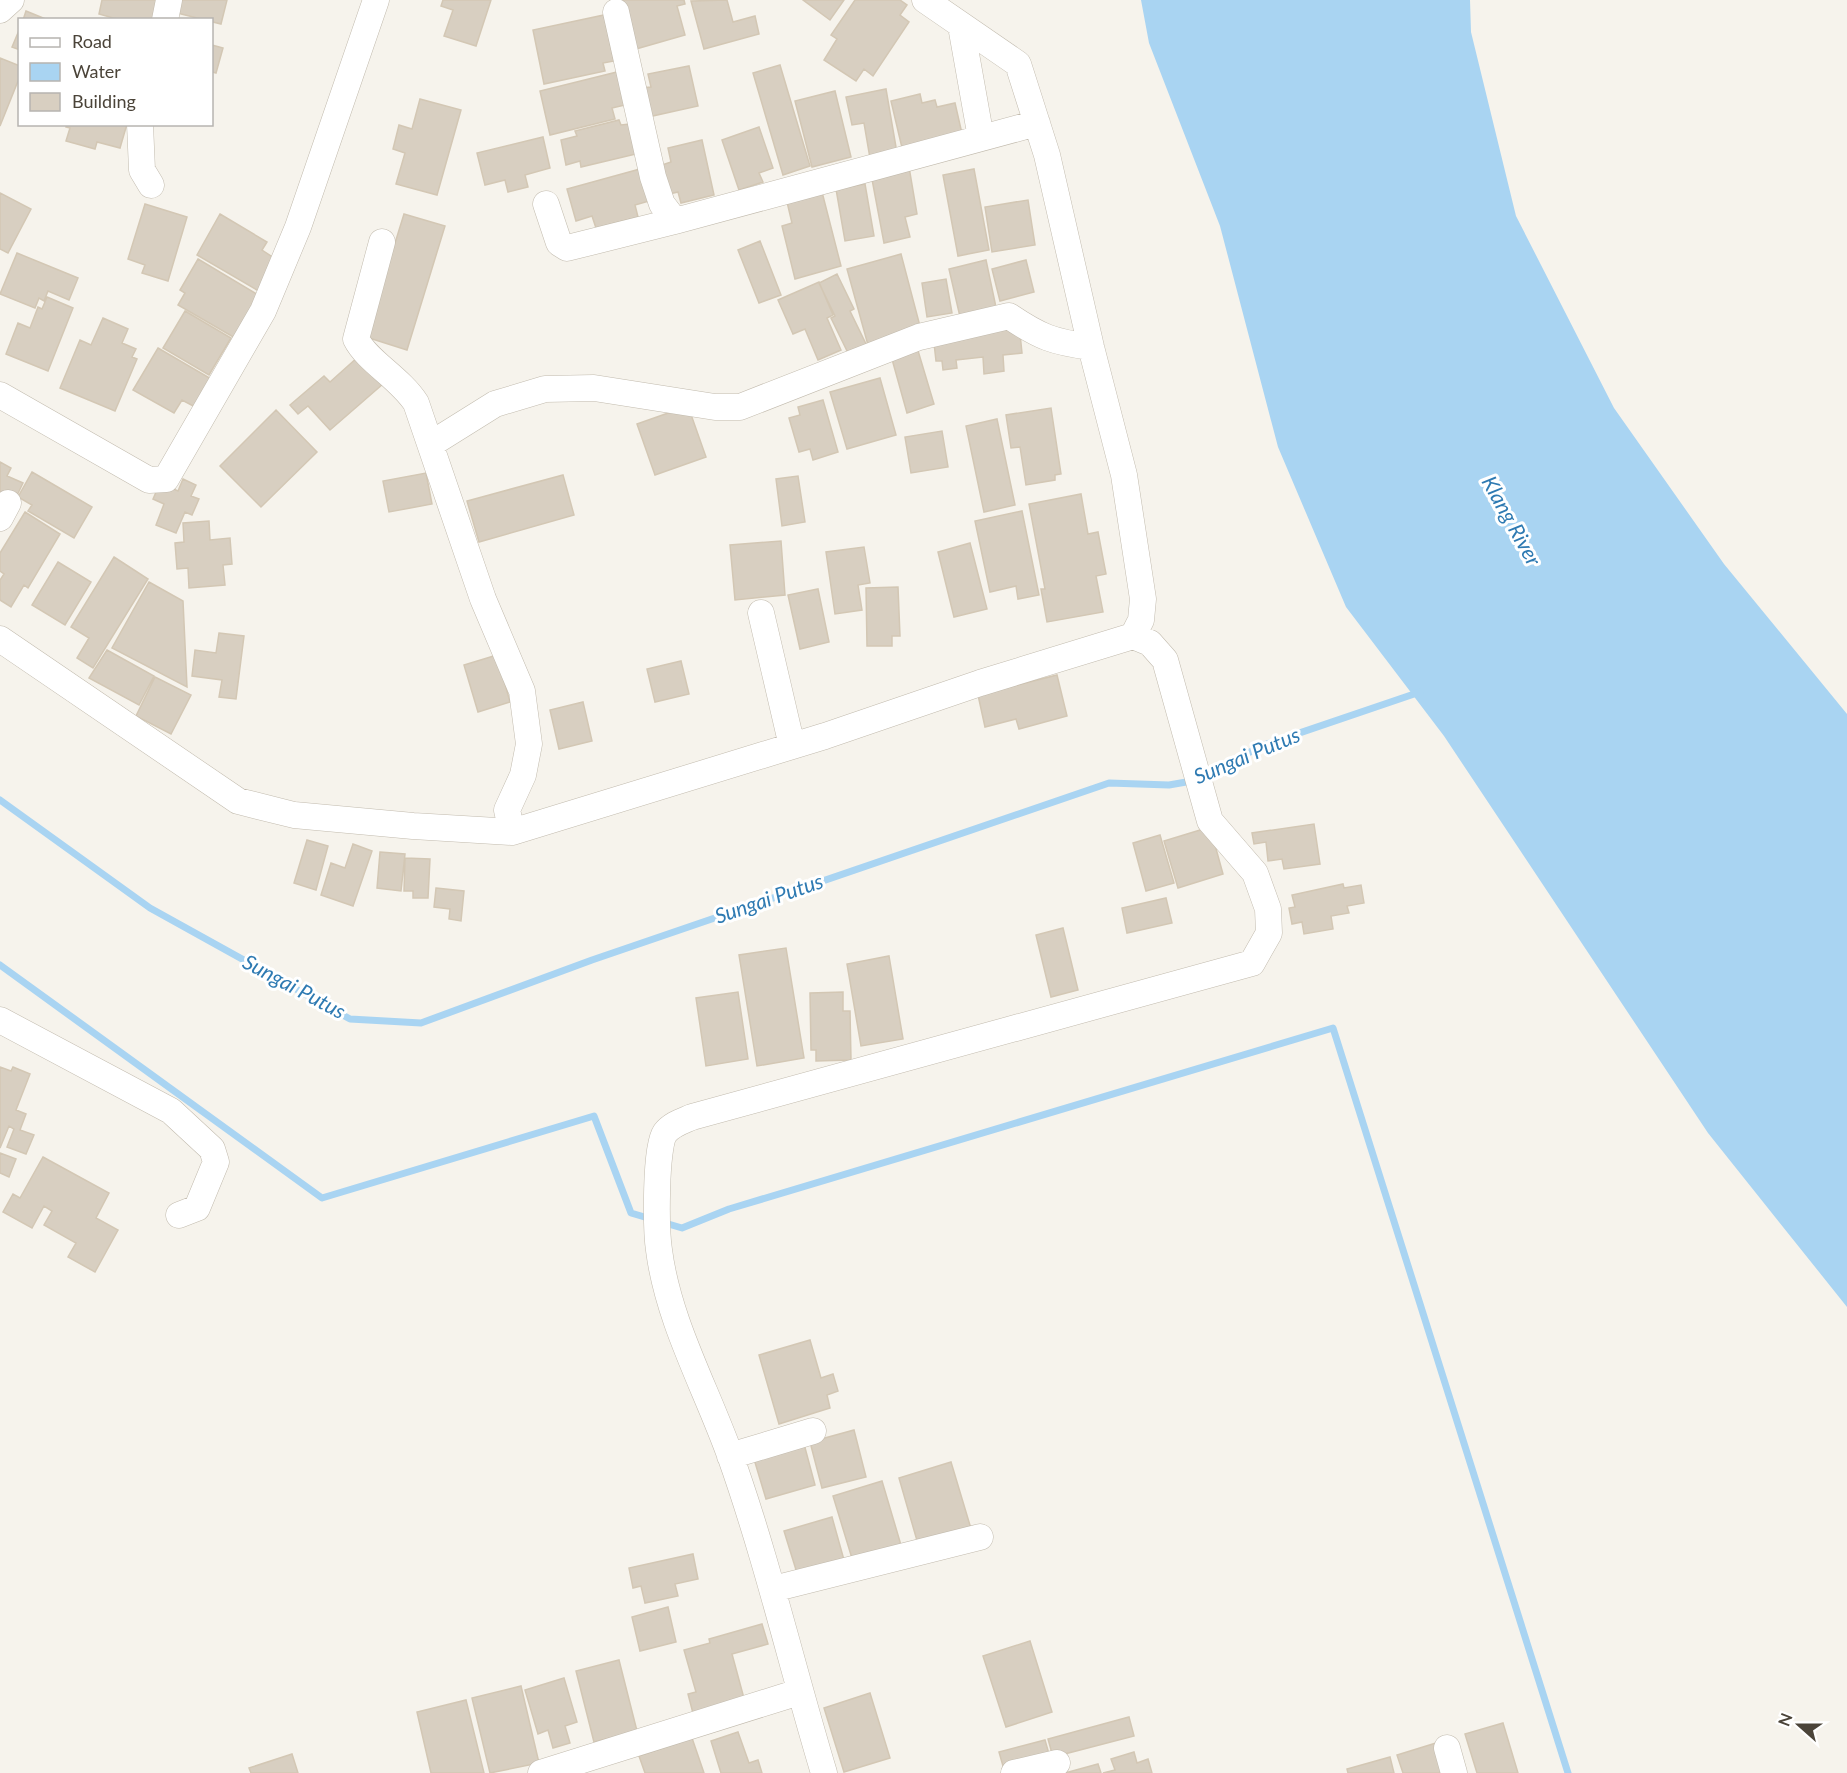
<svg xmlns="http://www.w3.org/2000/svg" width="1847" height="1773" viewBox="0 0 1847 1773" font-family="Lato,sans-serif">
<style>
.water{fill:#a9d4f2}
.lines{fill:none;stroke-linecap:round;stroke-linejoin:round}
.stream{stroke:#a9d4f2;stroke-width:7}
.building{fill:#d8cfc1;stroke:#d3c7b4;stroke-width:1.5}
.minor-casing{stroke:#c2bbae;stroke-width:27}
.minor{stroke:#fff;stroke-width:26}
.labels{text-anchor:middle;stroke-width:6;stroke-linejoin:round;paint-order:stroke}
.water-label{font-size:21px;font-style:italic;fill:#2e7ab2;stroke:#fff}
</style>
<rect width="100%" height="100%" fill="#f6f3ec"/>
<path class="water" d="M1141,0H1470L1471,32L1516,216L1614,408L1724,564L1847,714V1307L1708,1133L1444,736L1346,607L1278,447L1220,226L1149,43Z"/>
<g class="lines">
<path class="stream" d="M0,800L150,908L350,1019L421,1023L592,960L1109,783L1169,785L1192,781L1264,745L1420,692
M0,965L322,1198L594,1116L631,1213L682,1228L729,1209L1333,1028L1568,1773"/>
</g>
<path class="building" d="M102,0H162L156,20H120L99,14Z
M180,0H227L221,24L177,13Z
M443,0H491L476,46L444,36L453,10L441,6Z
M623,0H684L685,4L677,6L685,35L636,49Z
M727,0L733,22L755,16L759,34L704,49L691,1Z
M803,0H844L830,20Z
M855,0H900L907,5L900,15L909,22L873,76L864,69L856,81L824,60L837,39L831,35Z
M26,11L48,20H23Z
M604,15L614,61L603,63L605,71L544,84L533,30Z
M20,28V50L12,47Z
M212,45L223,48L216,73L212,72Z
M0,58L20,66V76L0,126Z
M780,65L810,166L783,175L753,73Z
M689,66L698,106L648,117L642,88L651,87L648,74Z
M617,72L625,105L612,108L615,119L550,135L540,91Z
M886,89L897,153L870,158L864,123L852,125L846,97Z
M835,91L851,157L812,167L795,101Z
M920,94L922,103L935,100L937,107L955,103L963,138L903,152L891,101Z
M420,99L461,110L437,195L396,184L405,153L393,149L399,125L412,129Z
M619,120L621,125L629,124L636,154L581,167L580,161L566,165L561,140L577,136L575,131Z
M67,124H127L120,148L97,142L95,149L66,141L70,128L66,127Z
M759,127L773,168L759,173L763,182L739,190L722,140Z
M543,137L550,168L525,175L528,187L508,192L505,180L485,185L477,153Z
M702,140L714,195L681,203L678,192L669,194L662,165L671,162L668,148Z
M909,167L917,214L905,217L910,237L884,243L871,174Z
M640,169L649,201L635,205L638,217L596,228L592,216L576,221L567,189Z
M974,169L989,250L958,256L943,175Z
M865,184L874,236L845,241L836,189Z
M822,192L841,266L795,279L782,226L792,223L787,202Z
M0,193L31,209L8,253L0,249Z
M1028,200L1035,245L992,252L985,207Z
M145,204L187,217L168,281L142,273L145,265L128,259Z
M220,214L267,242L262,250L280,262L262,293L197,255Z
M404,214L445,226L407,350L366,337Z
M760,241L781,295L759,303L738,250Z
M17,253L78,278L69,300L48,291L44,301L39,298L35,308L0,294Z
M901,254L921,330L868,345L847,269Z
M198,259L260,296L235,338L178,305L185,293L180,290Z
M986,260L997,312L961,321L949,269Z
M1026,260L1034,292L1000,301L992,269Z
M837,274L854,309L850,311L867,346L849,355L831,318L835,316L819,283Z
M946,279L952,313L927,317L922,283Z
M819,282L833,315L827,318L841,350L818,360L805,329L793,334L778,300Z
M47,297L73,308L48,371L6,354L18,323L30,328L38,307L42,309Z
M185,311L231,338L209,375L163,348Z
M103,318L128,329L122,343L136,349L132,357L137,359L115,411L60,388L80,340L91,345Z
M1019,324L1022,353L1003,355L1004,371L984,374L983,357L956,360L957,368L943,370L942,361H936L933,334Z
M916,344L934,404L907,413L890,352Z
M158,348L213,380L197,408L182,400L174,413L133,390Z
M359,356L383,384L330,430L308,406L298,414L290,405L324,376L330,382Z
M880,378L896,435L847,449L830,392Z
M823,400L838,452L813,460L810,449L799,452L789,418L800,415L798,407Z
M688,406L706,457L655,475L637,424Z
M1051,408L1061,474L1055,475V480L1026,485L1020,447L1011,448L1006,415Z
M276,410L317,452L261,507L220,466Z
M997,419L1015,505L984,512L966,426Z
M942,431L948,467L911,473L905,437Z
M0,462L11,468L7,476L23,483L11,508L0,502Z
M32,472L92,507L74,538L28,511L32,505L18,497Z
M426,473L432,504L389,512L383,481Z
M563,475L574,515L479,542L467,501Z
M798,476L805,522L782,526L776,479Z
M183,479L196,485L191,496L199,499L192,515L185,512L176,533L156,525L164,504L153,499L160,483L178,491Z
M1081,494L1088,534L1098,532L1106,574L1096,576L1103,612L1047,622L1041,589H1045L1029,504Z
M1022,511L1039,595L1018,599L1016,586L990,592L975,521Z
M25,512L60,534L28,588L24,585L11,607L0,600V580L4,574L0,571V553Z
M209,521L210,540L230,538L232,564L223,565L225,585L189,588L188,568L177,569L175,543L184,542L183,523Z
M781,541L785,595L735,600L730,545Z
M970,543L987,609L954,617L938,552Z
M864,547L870,583L858,585L862,610L835,614L826,552Z
M114,557L148,579L93,668L77,658L89,638L71,627Z
M58,562L91,582L65,625L32,605Z
M149,582L183,601L187,687L112,648Z
M898,587L900,636H892V646H867L866,588Z
M818,589L829,642L800,649L788,595Z
M219,633L244,636L236,699L219,697L222,680L192,676L195,650L216,653Z
M107,650L154,676L139,705L89,678Z
M497,655L510,702L478,712L464,665Z
M681,661L689,694L655,702L647,669Z
M1057,675L1067,716L1019,729L1016,719L985,727L978,695Z
M155,677L191,695L171,734L136,716Z
M583,702L592,741L559,749L550,710Z
M1314,824L1320,864L1284,869L1282,859L1268,861L1266,842L1254,844L1252,833Z
M1210,827L1223,874L1178,888L1164,841Z
M1160,835L1174,883L1146,891L1133,843Z
M307,840L328,846L316,890L294,883Z
M353,844L372,851L353,906L321,895L331,863L345,868Z
M380,852L405,854L401,891L377,888Z
M405,858L430,859L428,898H413V891H404Z
M1343,884L1344,888L1361,885L1364,903L1347,906L1349,913L1331,916L1333,929L1304,934L1302,922L1292,924L1289,908L1295,907L1292,895Z
M436,888L464,891L461,921L449,919L450,909L434,907Z
M1166,898L1172,923L1127,933L1122,908Z
M1063,928L1078,990L1051,997L1036,935Z
M786,948L804,1058L757,1066L739,955Z
M889,956L903,1039L861,1046L847,964Z
M738,992L748,1059L706,1066L696,998Z
M843,992V1011H850L851,1060L816,1061V1050H811L810,993Z
M0,1067L11,1071L13,1067L30,1074L16,1110L26,1114L20,1130L34,1135L26,1154L7,1147L14,1129L9,1126L0,1148Z
M0,1153L16,1159L9,1177L0,1173Z
M43,1157L109,1193L96,1218L118,1230L95,1272L68,1257L76,1243L44,1225L52,1211L44,1206L32,1228L3,1212L13,1194L20,1198Z
M810,1340L821,1378L833,1374L838,1391L827,1395L830,1408L779,1424L759,1355Z
M854,1430L866,1477L822,1488L810,1442Z
M804,1444L815,1485L766,1499L754,1459Z
M951,1462L975,1542L922,1558L899,1478Z
M882,1481L906,1562L858,1578L833,1496Z
M832,1517L844,1560L797,1573L784,1531Z
M693,1554L698,1579L675,1584L678,1596L645,1603L641,1586L633,1588L629,1568Z
M668,1607L676,1642L640,1651L632,1617Z
M762,1624L768,1644L732,1654L745,1702L694,1717L688,1694L696,1692L684,1650L710,1643L709,1639Z
M1030,1641L1052,1712L1006,1727L983,1656Z
M619,1660L637,1731L594,1742L576,1671Z
M564,1678L577,1722L565,1726L570,1743L553,1748L548,1730L538,1734L525,1690Z
M521,1686L539,1763L490,1773L472,1698Z
M870,1693L890,1758L844,1772L824,1708Z
M466,1700L484,1773H431L417,1712Z
M1129,1717L1134,1736L1053,1757L1048,1739Z
M1503,1723L1518,1773H1477L1465,1734Z
M738,1732L749,1763L758,1760L762,1773H721L711,1741Z
M692,1738L704,1773H645L639,1756Z
M1045,1740L1051,1761L1005,1773L999,1752Z
M1436,1743L1446,1773H1403L1397,1755Z
M1134,1752L1137,1763L1148,1759L1152,1773H1103L1115,1770L1111,1759Z
M292,1754L298,1773H251L249,1768Z
M1390,1757L1394,1773H1348L1347,1769Z
M1098,1764L1101,1773H1065Z"/>
<g class="lines">
<g class="minor-casing">
<path id="minor" d="M0,10L11,0
M616,12L653,177L662,204L675,221L1037,123
M165,20L169,0
M961,26L981,138
M140,124L142,170L151,185
M546,204L559,243L567,248L675,221
M382,242L356,339C367,361 400,378 416,403L483,599L522,691L529,744L523,775L507,810L512,832
M0,395L149,480L166,479L263,311L298,227L376,0
M431,444L495,404L545,389L594,388L715,407H740L919,337L1009,316C1040,337 1053,342 1091,347
M0,518L8,503
M761,613L792,746
M0,639L238,801L294,815L413,826L512,832L825,736L980,683L1133,636L1141,620L1143,599L1124,475L1091,347L1047,155L1018,64L925,0
M0,1020L171,1111L212,1149L216,1162L197,1208L179,1215
M730,1456L813,1431
M773,1589L980,1537
M1447,1748L1454,1773
M541,1773L799,1692
M824,1773C792,1667 767,1559 730,1455C706,1388 668,1321 659,1250C656,1230 655,1147 665,1133C672,1124 683,1121 692,1117L1252,963L1269,933L1268,909L1255,873L1210,821L1165,660L1150,643L1133,636
M1014,1773L1057,1763"/>
</g>
<use href="#minor" class="minor"/>
</g>
<g class="labels">
<g class="water-label">
<text transform="translate(1511 521) rotate(61)" y="7">Klang River</text>
<text transform="translate(1247 756) rotate(-23)" y="7">Sungai Putus</text>
<text transform="translate(769 899) rotate(-19)" y="7">Sungai Putus</text>
<text transform="translate(294 987) rotate(28)" y="7">Sungai Putus</text>
</g>
</g>
<rect x="18" y="18" width="195" height="108" fill="#ffffff" stroke="#b7b4b0" stroke-width="1.5"/>
<rect x="30" y="38" width="30" height="9" fill="#ffffff" stroke="#b7b4b0" stroke-width="1.5"/>
<text x="72" y="48" font-size="18" fill="#4b4439">Road</text>
<rect x="30" y="63" width="30" height="18" fill="#a9d4f2" stroke="#b7b4b0" stroke-width="1.5"/>
<text x="72" y="78" font-size="18" fill="#4b4439">Water</text>
<rect x="30" y="93" width="30" height="18" fill="#d8cfc1" stroke="#b7b4b0" stroke-width="1.5"/>
<text x="72" y="108" font-size="18" fill="#4b4439">Building</text>
<g transform="translate(1799 1725) rotate(291)" stroke="#ffffff" stroke-width="4.5" paint-order="stroke">
<path d="M0-4.5L10 22L0 15L-10 22Z" fill="#4b4439"/>
<text y="-9" font-size="16" font-weight="bold" text-anchor="middle" fill="#4b4439">N</text>
</g>
</svg>
